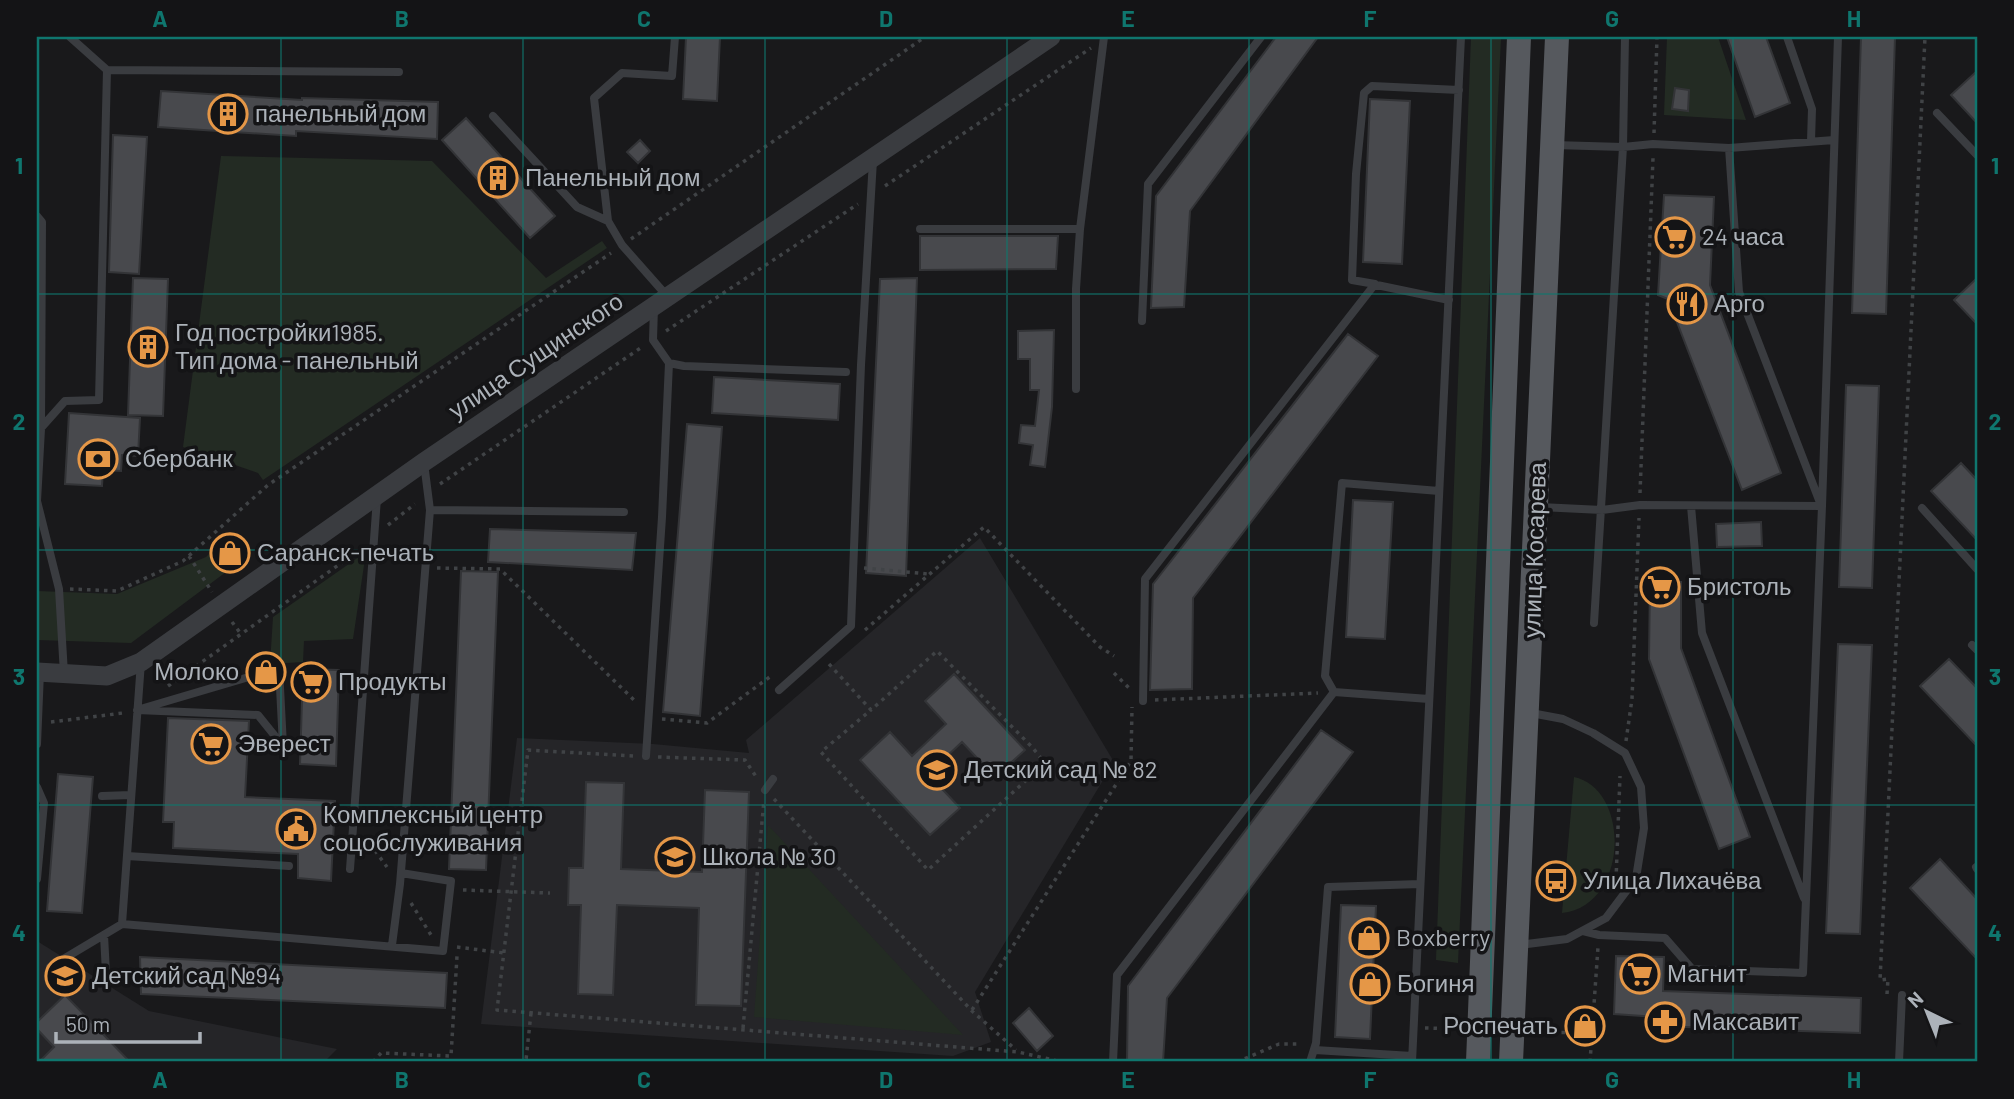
<svg xmlns="http://www.w3.org/2000/svg" width="2014" height="1099" viewBox="0 0 2014 1099" font-family="Barlow,sans-serif">
<style>
.built{fill:#252528}
.green{fill:#232b23}
.building{fill:#48494d;stroke:#333437;stroke-width:2}
.lines{fill:none;stroke-linecap:round;stroke-linejoin:round}
.path{stroke:#404346;stroke-width:3.5;stroke-dasharray:3.5 5;stroke-linecap:butt}
.service{stroke:#3a3c40;stroke-width:8}
.tertiary{stroke:#3a3c40;stroke-width:19}
.primary{stroke:#56595e;stroke-width:24}
.grid{fill:none;stroke:#0f766e;stroke-width:2;stroke-opacity:0.55}
.labels{text-anchor:middle;stroke-width:7;stroke-linejoin:round;paint-order:stroke}
.poi-label{font-size:24px;fill:#acb2b9;stroke:#141416;text-anchor:start}
.street-label{font-size:24px;fill:#acb2b9;stroke:#141416}
.neatline{fill:none;stroke:#0f766e;stroke-width:2.5}
.grid-label{font-size:23px;text-anchor:middle;font-weight:bold;fill:#0f766e}
</style>
<rect width="100%" height="100%" fill="#19191b"/>
<path class="built" d="M980,538L1114,762L975,992L991,1042L953,1056L481,1024L517,738L653,744L749,753L746,740Z
M37,941L149,1011L337,1049L324,1062H37Z"/>
<path class="green" d="M1471,37H1501L1458,963L1436,960Z
M1667,37H1718L1746,120L1664,115Z
M221,156L432,161L546,278L602,241L607,248L263,480L258,473L183,447Z
M226,537L234,539L239,552L226,572L131,643L37,640V591L117,594L206,557Z
M366,552L353,639L304,641L303,662L270,664L273,617Z
M1574,777C1631,789 1629,906 1562,913Z
M768,825L963,1035L754,1017Z"/>
<path class="building" d="M686,37H720L717,101L683,99Z
M1276,37H1318L1190,211L1184,307L1151,308L1156,196Z
M1727,37H1766L1790,103L1755,117Z
M1861,37H1895L1886,314L1852,313Z
M1977,71V123L1951,95Z
M1675,88L1689,90L1688,111L1672,109Z
M161,91L302,100V98L438,102L437,139L296,131V136L158,127Z
M1370,99L1410,101L1402,264L1363,262Z
M466,118L555,216L530,238L442,140Z
M113,135L147,137L139,274L109,272Z
M640,140L650,151L638,163L627,152Z
M1664,195L1714,197L1710,285L1781,473L1742,490L1668,299L1658,295Z
M920,236H1058L1056,269L920,270Z
M133,278L168,279L163,416L128,415Z
M917,278L906,576L866,573L880,279Z
M1977,278V324L1954,300Z
M1054,330L1052,407L1045,467L1030,465L1033,445L1019,443L1021,425L1035,426L1039,390H1030V359H1018V331Z
M1348,334L1378,356L1193,598L1192,689L1150,690L1153,584Z
M714,377L840,384L838,420L712,413Z
M1846,385L1879,386L1872,588L1839,587Z
M69,413L140,418L138,456L122,455L121,471L103,470L102,486L65,484Z
M687,424L722,427L700,716L663,712Z
M1961,463L1977,480V540L1931,491Z
M1353,500L1393,502L1385,639L1346,637Z
M1761,522L1762,546L1717,547L1716,524Z
M490,529L636,533L632,570L488,562Z
M461,571L498,572L486,870L449,869Z
M1650,581L1681,582V648L1750,837L1719,849L1649,659Z
M1838,644L1872,645L1860,934L1826,933Z
M1949,659L1977,688V746L1920,686Z
M303,669L339,670L336,766L300,764Z
M954,674L1025,750L995,777L962,742L928,774L960,808L930,835L860,760L890,732L912,756L946,724L925,701Z
M168,718L249,721L245,797L335,801L331,881L298,878V854L173,848L174,822H163Z
M1321,730L1353,752L1167,998L1163,1062H1127L1128,986Z
M58,774L93,777L82,913L47,911Z
M586,782L624,783L621,869L702,872L705,790L749,792L741,1006L696,1005L699,908L617,905L613,995L578,994L581,905H568L569,868H583Z
M1940,859L1977,899V959L1910,888Z
M1341,905L1376,906L1370,1039L1335,1037Z
M1616,956L1664,957L1663,991L1861,998L1860,1033L1657,1026V1017L1614,1014Z
M140,957L447,973L445,1008L141,994Z
M65,995L130,1062H39L54,1047L37,1029V1022Z
M1029,1008L1053,1036L1037,1051L1013,1023Z"/>
<g class="lines">
<path class="path" d="M1654,133L1657,37
M885,186L1091,48
M631,239L925,37
M666,331L858,204
M440,484L642,347
M1640,493L1653,158
M388,525L415,504
M189,556L212,592
M437,568L500,569L637,703
M864,568L928,574
M70,589L117,591L183,561L268,485L611,253
M232,622L241,634
M865,630L984,527L1100,647L1114,656
M829,664L871,710L937,651L1032,747L1045,763L928,870L821,752L871,710
M1114,673L1130,689
M168,686L361,549
M1155,700L1318,693
M662,719L707,723L771,676
M51,722L123,713
M1626,741L1632,699L1639,518
M633,756L528,750L497,1010L1018,1052L1062,1062
M658,757L745,760L757,778
M774,799L972,1011L1016,1050
M365,837L387,867
M1616,880L1620,776
M463,890L550,893
M411,903L431,935
M457,947L504,953
M1887,994L1888,979L1880,980L1925,37
M972,1010L1131,761L1132,707
M531,1013L526,1060L532,1062
M743,1028L764,800
M1425,1028L1459,1029
M1536,1032L1592,1033
M373,1062L381,1053L451,1056L457,956
M1237,1062L1279,1044H1301
M1590,1062L1598,947"/>
<path class="service" d="M1787,37L1812,109L1811,141
M107,70L399,72
M1937,113L1977,155
M493,116L577,207L608,221
M1554,145L1623,147L1653,144L1729,148L1834,140
M1729,148L1739,292L1819,500
M37,216L42,222L41,429L37,501L59,589L64,674
M920,229H1080
M1372,284L1449,300
M667,296L622,245L608,221L594,98L622,73L672,76L675,37
M1142,321L1148,184L1261,37
M669,363L684,366L846,372
M1076,389V289L1080,229L1104,37
M40,429L65,401L99,400L107,70L70,37
M1691,506L1702,633L1804,898
M1822,506L1838,37
M1540,507L1602,510L1640,505L1822,506L1803,973L1692,969L1665,938L1599,935L1583,931
M1922,508L1977,569
M430,510L624,512
M1594,623L1623,147L1625,37
M1972,645L1977,650
M279,668L283,746L258,715L137,710Z
M779,690L851,626L861,365L873,160
M1334,692L1325,676L1342,483L1439,491
M1334,692L1429,699
M1143,701L1145,579L1375,284L1352,280L1356,174L1364,93L1372,86L1459,90
M37,744L40,672
M646,756L662,517L669,363L653,340L654,307
M37,787L44,803L37,879
M765,790L773,779
M102,796L131,795
M127,856L289,866
M1976,867L1977,869
M350,869L377,498
M122,924L443,951L451,881L401,873
M104,935L106,973
M392,945L400,884L430,510L424,463
M1519,945L1567,939L1606,918L1636,878L1644,828L1641,787L1625,753L1593,733L1563,719L1531,713
M50,967L122,924L141,662
M1315,1050L1412,1056
M1113,1062L1117,975L1334,692
M1310,1062L1316,1043L1328,887L1420,884
M1412,1062L1461,37
M1899,1062L1902,995"/>
<path class="tertiary" d="M37,672L107,676L141,662L424,462L1051,37"/>
<path class="primary" d="M1478,1062L1519,37
M1511,1062L1557,37"/>
</g>
<path class="grid" d="M281,37V1062M523,37V1062M765,37V1062M1007,37V1062M1249,37V1062M1491,37V1062M1733,37V1062M37,294H1977M37,550H1977M37,805H1977"/>
<defs>
<g id="building-ring" transform="scale(2.0125)"><circle r="9.5" fill="#141416" stroke="#e59747" stroke-width="1.5"/><path d="M-4-6H4V6H1V3H-1V6H-4ZM-2.5-4.3h1.7v1.8h-1.7ZM.8-4.3h1.7v1.8H.8ZM-2.5-1h1.7V.8h-1.7ZM.8-1h1.7V.8H.8Z" fill="#e59747"/></g>
<g id="supermarket-ring" transform="scale(2.0125)"><circle r="9.5" fill="#141416" stroke="#e59747" stroke-width="1.5"/><path d="M-6-5.5h2.5l.6 2H6L4.5 2H-2.5L-4.4-4H-6ZM-1.5 3.2a1.3 1.3 0 1 0 .1 0ZM3 3.2a1.3 1.3 0 1 0 .1 0Z" fill="#e59747"/></g>
<g id="restaurant-ring" transform="scale(2.0125)"><circle r="9.5" fill="#141416" stroke="#e59747" stroke-width="1.5"/><path d="M-5-6h1v4h1v-4h1v4h1v-4h1v5L-1.5 .5V6h-2V.5L-5-1ZM5-6V6H3V1.5H1.5Q1.5-4 5-6Z" fill="#e59747"/></g>
<g id="bank-ring" transform="scale(2.0125)"><circle r="9.5" fill="#141416" stroke="#e59747" stroke-width="1.5"/><path d="M-6-4H6V4H-6ZM0-2.3a2.3 2.3 0 1 0 0 4.6a2.3 2.3 0 1 0 0-4.6Z" fill="#e59747"/></g>
<g id="shop-ring" transform="scale(2.0125)"><circle r="9.5" fill="#141416" stroke="#e59747" stroke-width="1.5"/><path d="M-5-2.5h2.3a2.7 3.5 0 0 1 5.4 0H5L5.5 6h-11ZM-1.5-2.5h3a1.5 2.3 0 0 0-3 0Z" fill="#e59747"/></g>
<g id="school-ring" transform="scale(2.0125)"><circle r="9.5" fill="#141416" stroke="#e59747" stroke-width="1.5"/><path d="M0-5L7-2L0 1L-7-2ZM-4 1L0 2.5L4 1V4Q0 6-4 4Z" fill="#e59747"/></g>
<g id="civic-ring" transform="scale(2.0125)"><circle r="9.5" fill="#141416" stroke="#e59747" stroke-width="1.5"/><path d="M-.6-6.5H3V-4.5H.6V-3L4-1V1h2V6H-6V1h2V-1L-.6-3ZM-1.2 2.5V6h2.4V2.5Z" fill="#e59747"/></g>
<g id="bus-ring" transform="scale(2.0125)"><circle r="9.5" fill="#141416" stroke="#e59747" stroke-width="1.5"/><path d="M-5-6H5V4H4V6H2V4H-2V6H-4V4H-5ZM-3.5-4V0h7V-4ZM-3.5 1.2v1.5H-2V1.2ZM2 1.2v1.5H3.5V1.2Z" fill="#e59747"/></g>
<g id="pharmacy-ring" transform="scale(2.0125)"><circle r="9.5" fill="#141416" stroke="#e59747" stroke-width="1.5"/><path d="M-2-6h4v4h4v4h-4v4h-4v-4h-4v-4h4Z" fill="#e59747"/></g>
</defs>
<g fill-rule="evenodd">
<use href="#building-ring" x="228" y="114"/>
<use href="#building-ring" x="498" y="178"/>
<use href="#supermarket-ring" x="1675" y="237"/>
<use href="#restaurant-ring" x="1687" y="304"/>
<use href="#building-ring" x="148" y="347"/>
<use href="#bank-ring" x="98" y="459"/>
<use href="#shop-ring" x="230" y="553"/>
<use href="#supermarket-ring" x="1660" y="587"/>
<use href="#shop-ring" x="266" y="672"/>
<use href="#supermarket-ring" x="311" y="682"/>
<use href="#supermarket-ring" x="211" y="744"/>
<use href="#school-ring" x="937" y="770"/>
<use href="#civic-ring" x="296" y="829"/>
<use href="#school-ring" x="675" y="857"/>
<use href="#bus-ring" x="1556" y="881"/>
<use href="#shop-ring" x="1369" y="938"/>
<use href="#supermarket-ring" x="1640" y="974"/>
<use href="#school-ring" x="65" y="976"/>
<use href="#shop-ring" x="1370" y="984"/>
<use href="#pharmacy-ring" x="1665" y="1022"/>
<use href="#shop-ring" x="1585" y="1026"/>
</g>
<g class="labels">
<g class="poi-label">
<text x="255" y="122">панельный дом</text>
<text x="525" y="186">Панельный дом</text>
<text x="1702" y="245">24 часа</text>
<text x="1714" y="312">Арго</text>
<text x="175" y="341">Год постройки1985.<tspan x="175" dy="28">Тип дома - панельный</tspan></text>
<text x="125" y="467">Сбербанк</text>
<text x="257" y="561">Саранск-печать</text>
<text x="1687" y="595">Бристоль</text>
<text x="239" y="680" text-anchor="end">Молоко</text>
<text x="338" y="690">Продукты</text>
<text x="238" y="752">Эверест</text>
<text x="964" y="778">Детский сад № 82</text>
<text x="323" y="823">Комплексный центр<tspan x="323" dy="28">соцобслуживания</tspan></text>
<text x="702" y="865">Школа № 30</text>
<text x="1583" y="889">Улица Лихачёва</text>
<text x="1396" y="946">Boxberry</text>
<text x="1667" y="982">Магнит</text>
<text x="92" y="984">Детский сад №94</text>
<text x="1397" y="992">Богиня</text>
<text x="1692" y="1030">Максавит</text>
<text x="1558" y="1034" text-anchor="end">Роспечать</text>
</g>
<g class="street-label">
<text transform="translate(536 356) rotate(-34)" y="8">улица Сущинского</text>
<text transform="translate(1535 550) rotate(-88)" y="8">улица Косарева</text>
</g>
</g>
<rect width="2014" height="1099" fill="none" stroke="#141416" stroke-width="77"/>
<g transform="translate(1927 1012) rotate(317)" stroke="#141416" stroke-width="5" paint-order="stroke">
<path d="M0-5L12 26L0 18L-12 26Z" fill="#acb2b9"/>
<text y="-10" font-size="19" font-weight="bold" text-anchor="middle" fill="#acb2b9">N</text>
</g>
<path d="M56 1032v10h144v-10" fill="none" stroke="#acb2b9" stroke-width="3.5"/>
<text x="66" y="1032" font-size="21" fill="#acb2b9" stroke="#141416" stroke-width="5" paint-order="stroke">50 m</text>
<rect x="38" y="38" width="1938" height="1022" class="neatline"/>
<g class="grid-label">
<text x="160" y="27">A</text>
<text x="402" y="27">B</text>
<text x="644" y="27">C</text>
<text x="886" y="27">D</text>
<text x="1128" y="27">E</text>
<text x="1370" y="27">F</text>
<text x="1612" y="27">G</text>
<text x="1854" y="27">H</text>
<text x="19" y="174">1</text>
<text x="1995" y="174">1</text>
<text x="19" y="430">2</text>
<text x="1995" y="430">2</text>
<text x="19" y="685">3</text>
<text x="1995" y="685">3</text>
<text x="19" y="941">4</text>
<text x="1995" y="941">4</text>
<text x="160" y="1088">A</text>
<text x="402" y="1088">B</text>
<text x="644" y="1088">C</text>
<text x="886" y="1088">D</text>
<text x="1128" y="1088">E</text>
<text x="1370" y="1088">F</text>
<text x="1612" y="1088">G</text>
<text x="1854" y="1088">H</text>
</g>
</svg>
